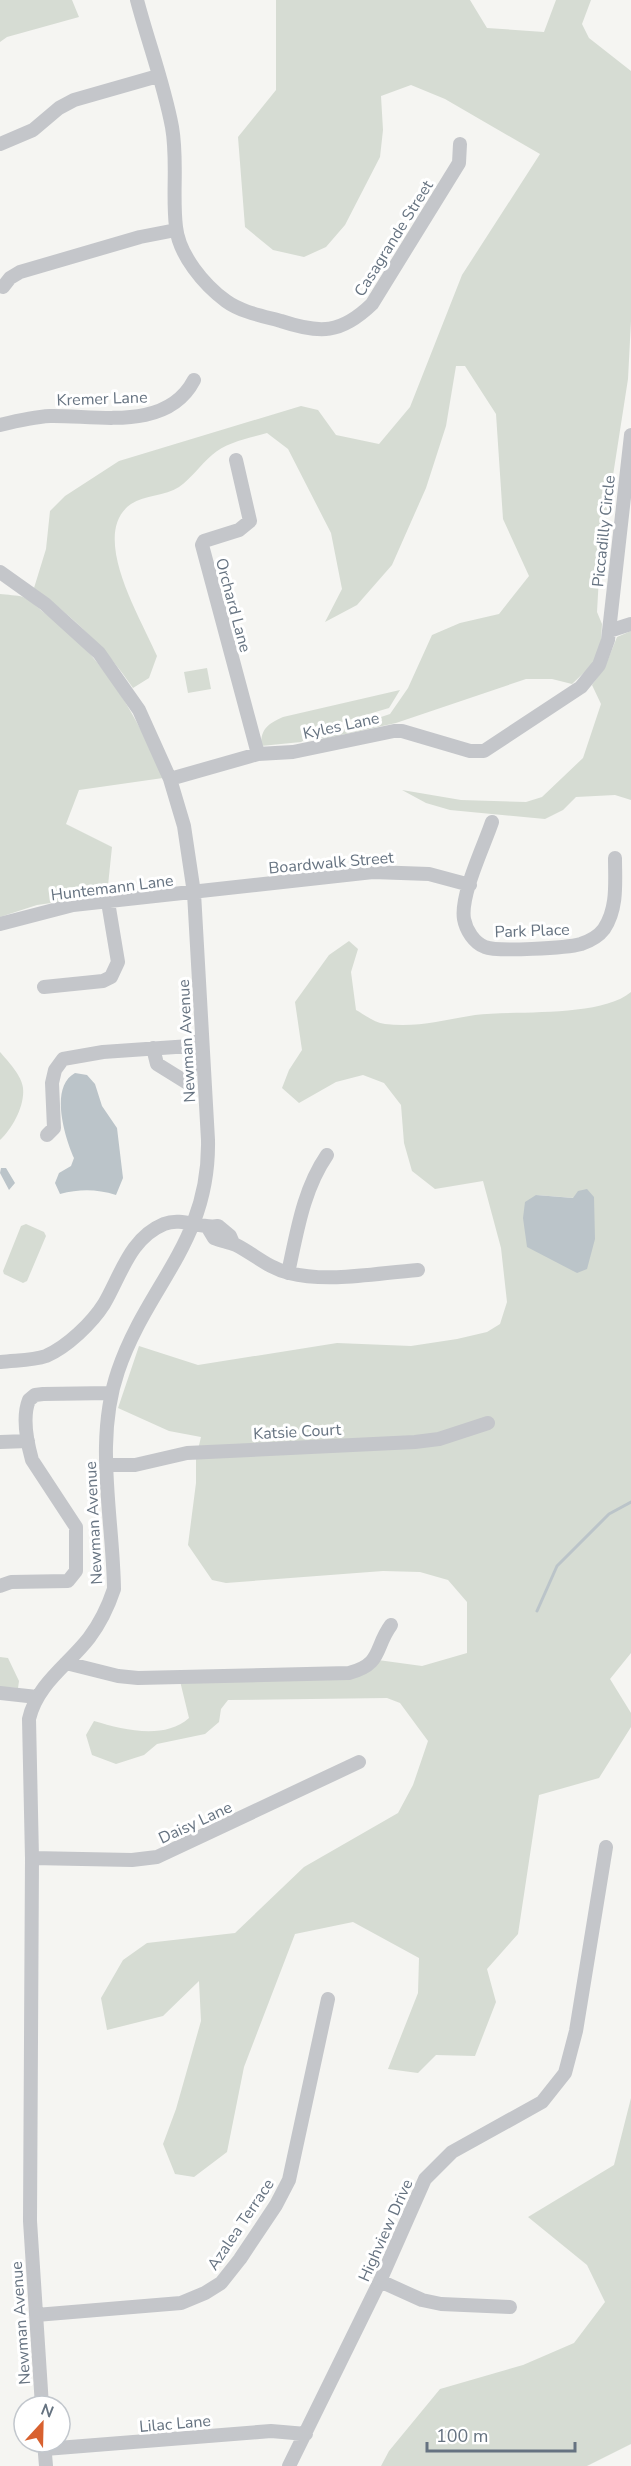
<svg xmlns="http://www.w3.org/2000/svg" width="631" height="2466" viewBox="0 0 631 2466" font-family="'Nunito Sans',sans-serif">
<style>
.green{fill:#d6dcd3;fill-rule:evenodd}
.water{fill:#bbc4c9}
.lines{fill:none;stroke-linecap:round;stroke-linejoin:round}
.stream{stroke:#bbc4c9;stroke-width:3}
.minor{stroke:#c4c6ca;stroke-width:14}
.labels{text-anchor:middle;stroke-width:6;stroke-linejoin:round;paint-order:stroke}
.street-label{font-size:16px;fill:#667381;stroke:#fff}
</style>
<rect width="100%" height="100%" fill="#f5f5f2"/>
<path class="green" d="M0,0H72L79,17L7,37L0,42Z
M276,0H470L487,28L544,32L556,0H591L582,24L589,38L631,71V321L628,379L600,559L597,612L602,624L601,641L594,663L572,684L552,679H526L396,723L323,739L321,737L390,714L408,688L432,635L460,623L499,614L529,576L503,519L496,414L465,366H456L446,426L426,488L392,565L357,605L325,622L342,589L331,533L288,449L267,433C249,438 226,442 212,455C200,465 192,478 179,487C165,496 145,495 131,504C88,534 142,620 157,656L149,678L133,688C106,648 73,617 34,588L46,549L50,511L65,496L119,461L301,406L318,410L336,435L379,444L410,407L462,275L540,154L445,99L411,85L381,96L383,130L380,157L345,225L326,247L304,257L273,250L245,227L238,137L276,90Z
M0,594C7,595 17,595 23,597C31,600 39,609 46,614C102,654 137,715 163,778L79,790L66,824L112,847L107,895L37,905L0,917Z
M631,631V800L615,795L576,797L563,810L545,819L450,810L426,803L402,790L461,800L526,802L542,797L583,758L601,704L592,685L605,667L617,637Z
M207,668L211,689L188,693L184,672Z
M400,690L389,708L328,726L301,742L261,746C261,728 268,724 283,717Z
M349,941L358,949L351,972L356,1010C365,1015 375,1023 385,1024C417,1028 444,1020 475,1015C515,1010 600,1018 631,992V1653L610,1679L631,1713V1727L599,1778L539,1795L518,1934L487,1969L496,2002L475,2056L436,2055L418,2073L388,2069L418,1993L419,1958L353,1922L295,1934L244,2067L227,2152L194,2177L175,2174L163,2144L176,2109L201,2021L199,1981L163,2016L107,2030L101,1998L123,1960L147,1943L235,1933L304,1867L398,1813L413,1785L428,1741L400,1703L387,1698L228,1700L221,1709L219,1722L205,1734L157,1744L144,1755L116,1764L92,1755L86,1735L94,1721C124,1730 164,1740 189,1718L180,1681L300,1678L378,1660L422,1666L467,1653V1602L448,1580L420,1572L383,1571L226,1583L212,1580L188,1545L196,1483V1458L201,1437L169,1431L118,1408L139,1346L198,1365L337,1343L411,1346L457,1339L487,1332L500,1324L507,1302L501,1248L483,1181L435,1189L412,1171L404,1143L401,1105L384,1083L363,1075L336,1082L299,1103L282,1088L289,1070L302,1050L295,1002L329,955ZM536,1195L574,1198L577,1273Z
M0,1052C8,1061 22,1076 23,1088C25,1106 12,1129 0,1140Z
M26,1224L44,1232L46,1236L27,1281L23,1283L4,1274L3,1271L21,1226Z
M0,1657L8,1658L19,1681L18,1688L0,1687Z
M631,2098V2444L587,2466H381L389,2451L440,2389L523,2365L574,2343L605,2302L587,2265L528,2217L614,2165Z"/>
<path class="water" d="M75,1073L87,1075L95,1084L102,1106L117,1128L123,1178L116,1195C96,1189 80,1189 60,1194L55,1183L59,1173L71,1166L74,1158C65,1138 49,1087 75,1073Z
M1,1168H6L15,1183L9,1190L0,1173Z
M587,1189L594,1197L595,1239L587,1269L577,1273L527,1247L523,1218L525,1202L536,1195L573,1198L578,1191Z"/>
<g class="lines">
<path class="stream" d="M537,1611L557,1566L609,1514L631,1502"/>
<path class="minor" d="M137,0C148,42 164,84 172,127C178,161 172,194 176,227C179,255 204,285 226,301C241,312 263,316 281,321C320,334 341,334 372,304L459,163L460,144
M0,144L33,130L59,108L74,100L158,76
M3,287L10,278L20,272L140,237L176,230
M0,425C16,421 33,417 50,416C97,415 167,432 194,380
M236,460L250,521L239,530L204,541L202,545L258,754
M0,572L45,604L99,653L139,710L170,779L184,826L194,893L208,1140C210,1242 147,1285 118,1371C94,1441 113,1517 114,1589C108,1607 101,1622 89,1638C68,1665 37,1684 29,1719L32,1858L30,2221L42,2406
M609,631L631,624
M170,779L258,754L293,752L394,731H402L470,751H484L581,687L599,665L608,640L631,435
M492,822C484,846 460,895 464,919C466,930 474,943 485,947C497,952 567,948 581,944C590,941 598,937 604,929C618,908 615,882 615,858
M0,924L73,905L373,872L429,874L470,885
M44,987L103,981L111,977L118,962L108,902
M153,1048L157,1064L186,1082L190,1073V1046
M47,1135L54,1128L52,1083L55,1070L63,1059L103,1052L190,1046L202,1038
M208,1228L214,1238C221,1241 230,1242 236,1245C254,1254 268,1268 289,1273C329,1283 377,1273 418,1270
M288,1273C297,1232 303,1190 327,1155
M0,1362C14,1360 32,1361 46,1356C67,1347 92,1323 104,1304C121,1275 130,1238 164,1224C182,1217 200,1229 218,1226L230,1236L233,1243
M0,1442L28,1441
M106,1465H135L187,1453L415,1442L439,1439L488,1423
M0,1586L11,1582L68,1581L76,1571V1527L32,1460C27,1442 22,1417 29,1400L35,1395L43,1394L111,1393
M66,1663L118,1676L138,1678L349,1673C383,1664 374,1648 391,1625
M0,1693L37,1697
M32,1858L132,1860L157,1857L359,1762
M380,2281L422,2300L441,2304L510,2307
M36,2315L181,2303L205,2293L221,2283L240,2259L276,2205L289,2180L328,1999
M44,2442L46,2466
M45,2449L271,2431L306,2434
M289,2466L380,2281L425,2179L452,2152L542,2102L565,2073L576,2031L606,1847"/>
</g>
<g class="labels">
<g class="street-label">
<text transform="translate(393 238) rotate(-58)" y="6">Casagrande Street</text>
<text transform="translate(102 398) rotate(-2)" y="6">Kremer Lane</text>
<text transform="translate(603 531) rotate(-84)" y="6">Piccadilly Circle</text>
<text transform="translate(234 605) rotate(75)" y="6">Orchard Lane</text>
<text transform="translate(341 725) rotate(-12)" y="6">Kyles Lane</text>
<text transform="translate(331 862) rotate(-5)" y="6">Boardwalk Street</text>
<text transform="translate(112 887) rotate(-7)" y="6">Huntemann Lane</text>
<text transform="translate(532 930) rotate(-2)" y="6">Park Place</text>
<text transform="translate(186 1041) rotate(-93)" y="6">Newman Avenue</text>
<text transform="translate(297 1431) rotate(-3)" y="6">Katsie Court</text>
<text transform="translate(93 1523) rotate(-93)" y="6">Newman Avenue</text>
<text transform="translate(195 1822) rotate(-25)" y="6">Daisy Lane</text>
<text transform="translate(240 2224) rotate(-56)" y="6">Azalea Terrace</text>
<text transform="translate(385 2230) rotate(-66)" y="6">Highview Drive</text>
<text transform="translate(20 2323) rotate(-94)" y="6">Newman Avenue</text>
<text transform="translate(175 2423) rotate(-5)" y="6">Lilac Lane</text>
</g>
</g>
<g transform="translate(42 2424) rotate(22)"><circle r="28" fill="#ffffff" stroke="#c2c7cd" stroke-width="1.5"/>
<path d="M0-4.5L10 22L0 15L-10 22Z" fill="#d8612f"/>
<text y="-9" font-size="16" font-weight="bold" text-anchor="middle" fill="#667381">N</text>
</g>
<path d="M427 2442v9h148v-9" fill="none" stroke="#667381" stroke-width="3"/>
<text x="436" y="2442" font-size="18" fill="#667381" stroke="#ffffff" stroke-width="4.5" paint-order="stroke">100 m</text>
</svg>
